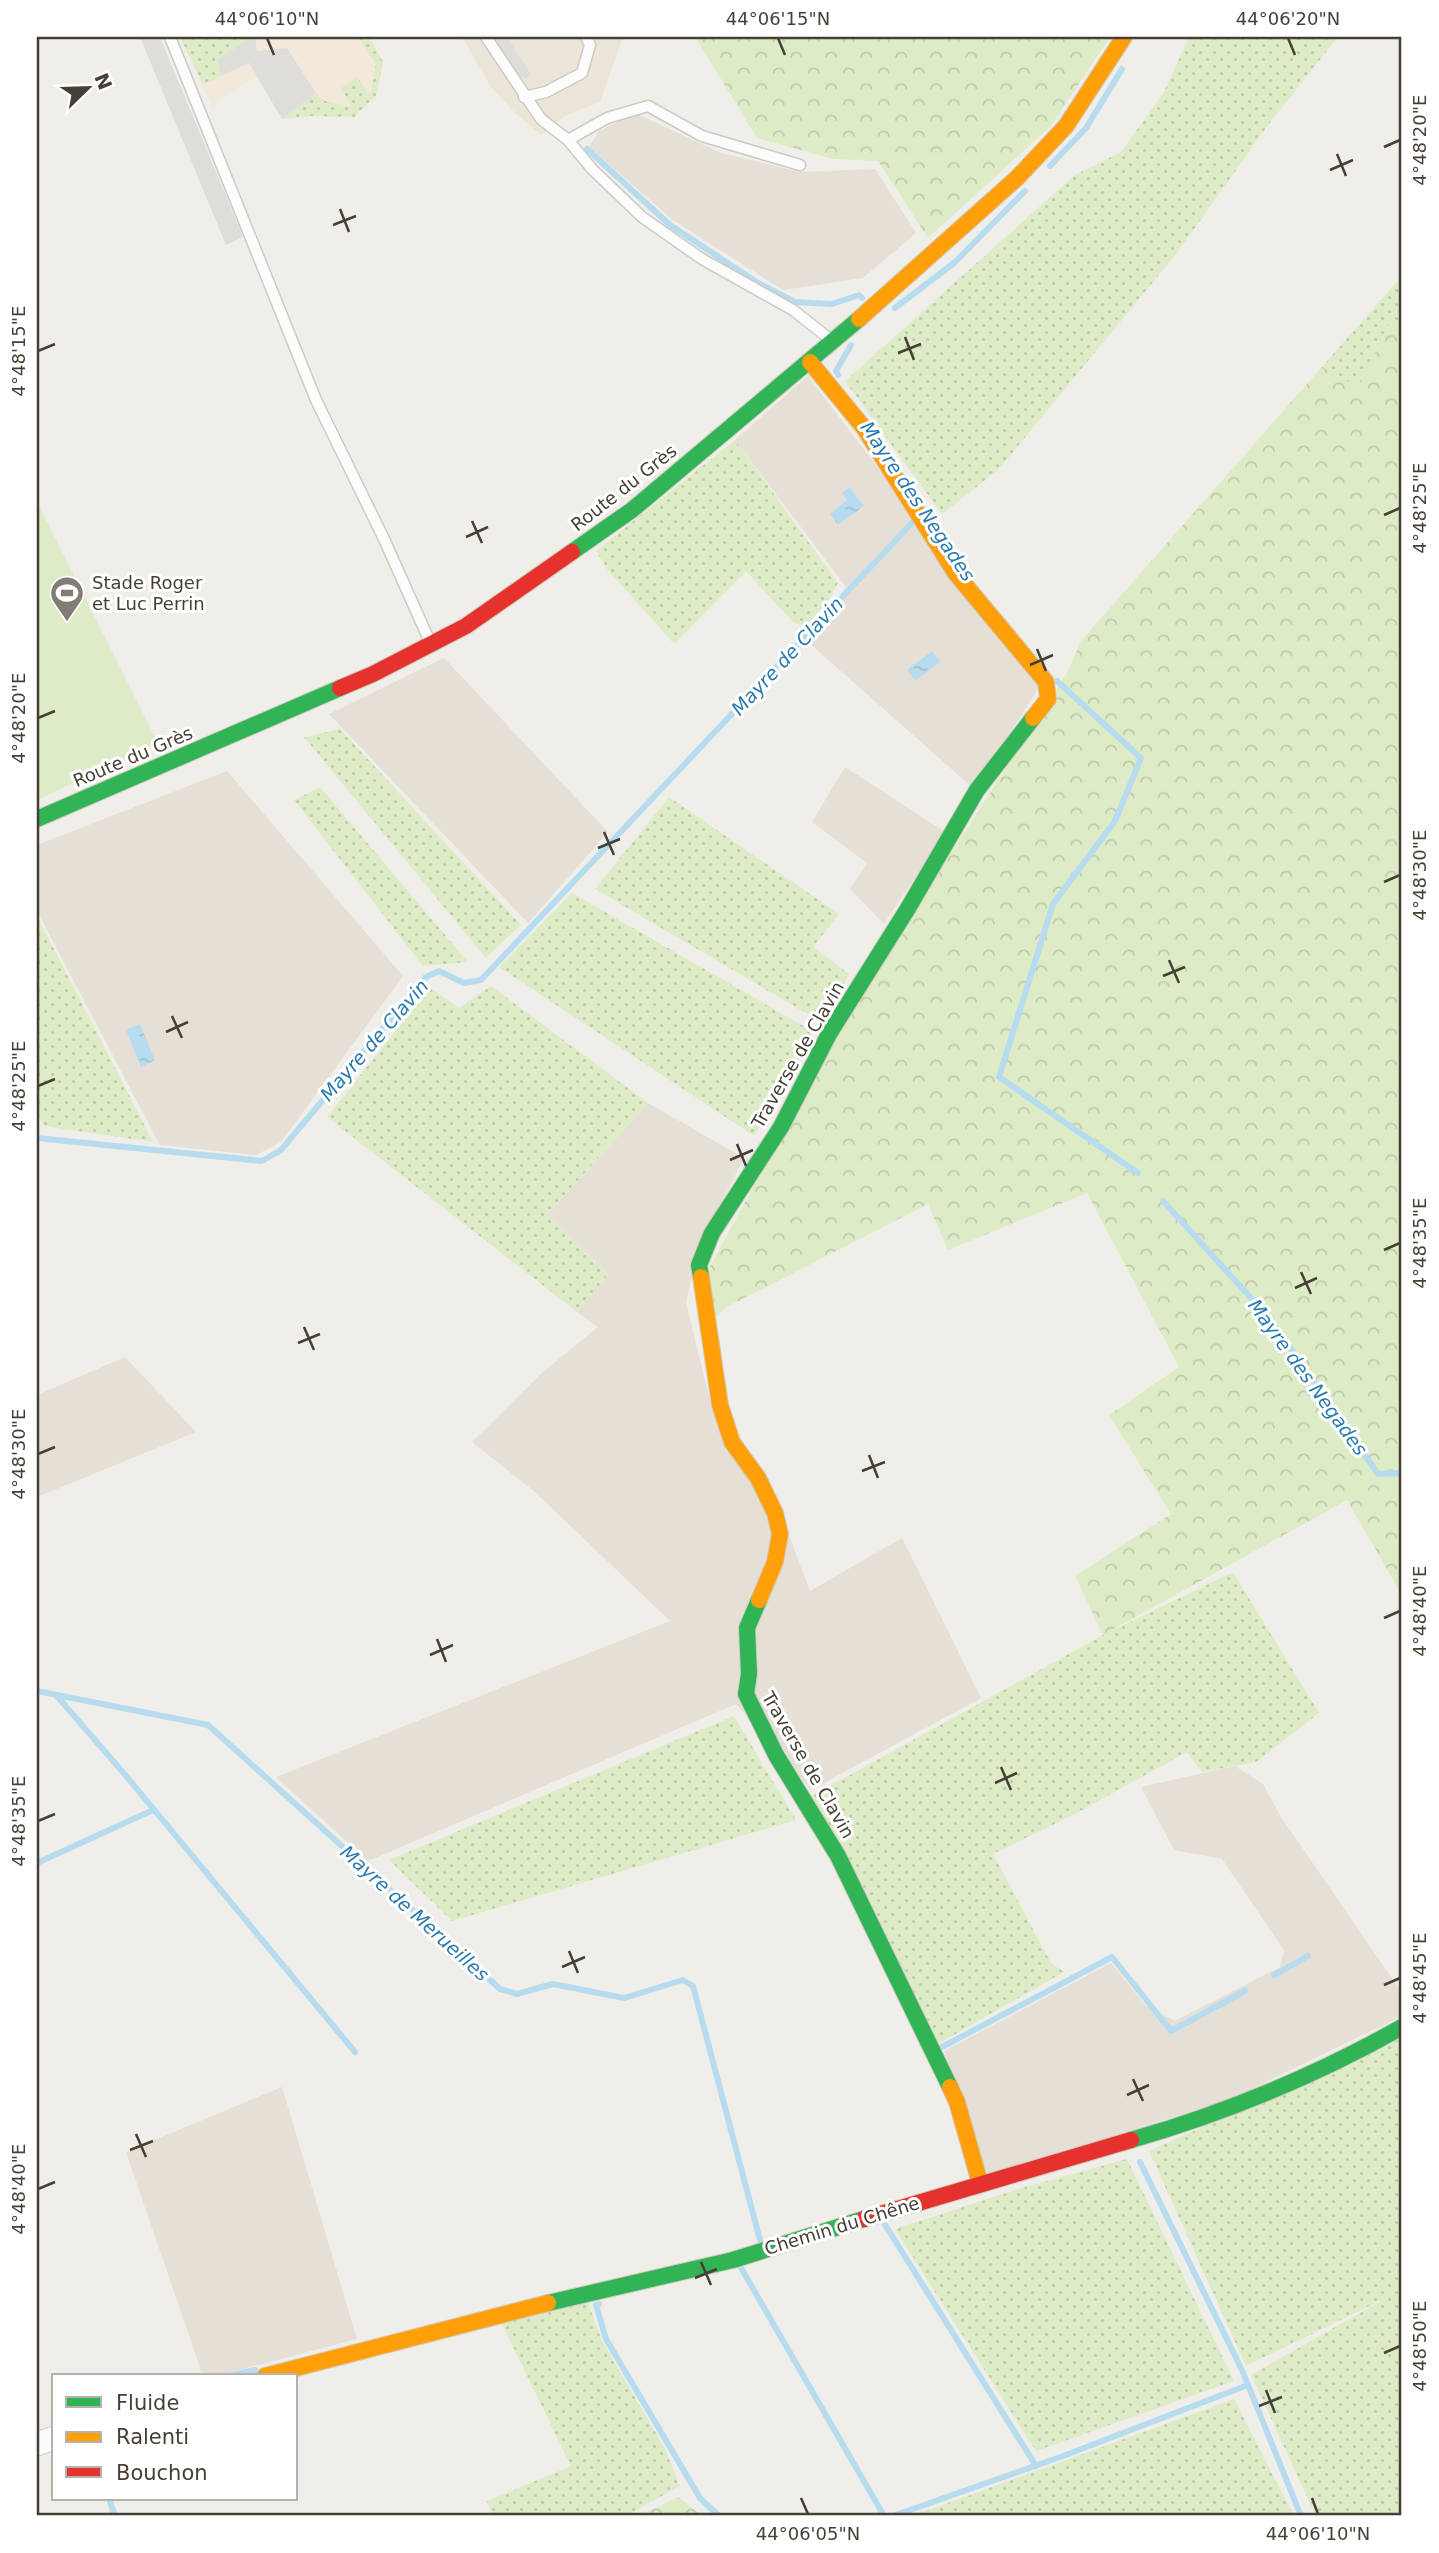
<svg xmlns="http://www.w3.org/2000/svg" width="1439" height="2553" viewBox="0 0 1439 2553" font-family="'DejaVu Sans',sans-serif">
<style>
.residential{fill:#e5dfd6}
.commercial{fill:#f3e9db}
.education{fill:#ebe5d8}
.grass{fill:url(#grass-dots)}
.forest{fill:url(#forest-crowns)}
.pitch{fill:#deebc7}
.parking{fill:#dfddd9}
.water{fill:url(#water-ripples)}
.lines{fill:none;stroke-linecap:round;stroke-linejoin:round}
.stream{stroke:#b7dcf0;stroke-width:6}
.lane-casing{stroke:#cecbc6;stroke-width:13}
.street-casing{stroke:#cecbc6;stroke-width:25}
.fast-casing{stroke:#d0cbc0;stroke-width:18}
.slow-casing{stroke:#d0cbc0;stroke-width:18}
.jam-casing{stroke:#d0cbc0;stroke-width:18}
.lane{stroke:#fdfcfc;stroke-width:10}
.street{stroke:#fdfcfc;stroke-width:23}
.fast{stroke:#30b455;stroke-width:16}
.slow{stroke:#ff9f0a;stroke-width:16}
.jam{stroke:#e5322d;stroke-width:16}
.ticks{fill:none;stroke:#463f35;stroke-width:2.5}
.labels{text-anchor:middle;stroke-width:6;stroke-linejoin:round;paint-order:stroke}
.street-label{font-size:18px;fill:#463f35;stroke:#fff}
.poi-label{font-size:18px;fill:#463f35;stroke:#fff;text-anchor:start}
.water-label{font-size:19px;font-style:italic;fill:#297aae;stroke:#fff}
.neatline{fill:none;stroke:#463f35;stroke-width:2.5}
.ticks-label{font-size:18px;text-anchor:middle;fill:#463f35}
</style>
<defs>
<pattern id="grass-dots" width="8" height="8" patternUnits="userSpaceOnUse" patternTransform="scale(1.75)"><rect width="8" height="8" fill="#deebc7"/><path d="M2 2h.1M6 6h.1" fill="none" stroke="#c0cbac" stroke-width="1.8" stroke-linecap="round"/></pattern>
<pattern id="forest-crowns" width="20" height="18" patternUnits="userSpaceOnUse" patternTransform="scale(1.75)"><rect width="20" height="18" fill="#deebc7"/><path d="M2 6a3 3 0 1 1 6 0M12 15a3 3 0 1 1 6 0" fill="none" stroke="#c0cbac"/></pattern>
<pattern id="water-ripples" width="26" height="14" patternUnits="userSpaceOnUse" patternTransform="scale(1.75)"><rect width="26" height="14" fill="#b7dcf0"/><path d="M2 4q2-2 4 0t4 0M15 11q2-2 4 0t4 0" fill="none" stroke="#9fbece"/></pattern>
</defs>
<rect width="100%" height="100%" fill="#f0eee9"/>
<path class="residential" d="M635,113L721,153L800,172L875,169L916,233L863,278L783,290L673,220L589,147L599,131Z
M808,376L1042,683L974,789L808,642L846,587L735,440Z
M444,658L608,832L528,923L329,714Z
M845,767L945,832L884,924L850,889L867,863L812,822Z
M227,771L403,976L281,1142L256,1155L160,1145L37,911V845Z
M648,1103L744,1158L699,1247L686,1302L709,1397L788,1533L810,1591L902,1538L981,1698L811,1790L736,1704L368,1861L276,1777L670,1621L535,1492L472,1442L543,1372L598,1327L577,1312L608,1274L548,1214Z
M125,1357L196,1432L37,1497V1395Z
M1235,1766L1263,1784L1281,1817L1402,1993V2016L1235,2097L987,2176L944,2051L1111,1963L1146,2006L1175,2021L1280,1967L1284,1950L1222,1859L1174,1850L1141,1787Z
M282,2087L357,2339L217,2376H203L126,2152Z"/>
<path class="commercial" d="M183,37H369L383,62L376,96L354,117L310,116L282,119L257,77L217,101L213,109Z"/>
<path class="education" d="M462,37H623L600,102L565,116L541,135L515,113L491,87Z"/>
<path class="grass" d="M180,37H252L218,59L221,76L203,85Z
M358,37H369L383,62L376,96L354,117L310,116L282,119L316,93L321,100L352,107L341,88L357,77L370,95L376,64Z
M1189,37H1338L1268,125L1177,253L999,469L942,514L845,381L1075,175L1121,152L1163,94Z
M1402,276V328L1391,321L1358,388L1322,367Z
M735,440L838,583L828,601L806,626L794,623L746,571L674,644L607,569L596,551Z
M340,729L521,925L486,958L304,737Z
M320,787L468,962L423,966L294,800Z
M669,797L839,914L813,947L849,974L823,1023L595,889Z
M572,893L814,1032L754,1136L499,967Z
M37,916L153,1142L44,1126L37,1112Z
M491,986L648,1103L548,1213L608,1274L577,1312L327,1117L430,988L459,1008Z
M1233,1572L1319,1713L1256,1762L1202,1772L1187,1752L1071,1816L993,1854L1051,1963L1064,1972L938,2044L812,1796L1103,1635Z
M734,1716L796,1820L452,1921L389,1860Z
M1402,2038V2516H1316L1251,2375L1386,2298L1246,2366L1149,2151Z
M1127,2159L1234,2381L1036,2451L895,2229L1018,2189Z
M588,2303L602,2341L664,2447L680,2486L625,2516H493L487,2501L571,2466L501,2322Z
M1234,2399L1294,2516H912Z"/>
<path class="forest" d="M695,37H1110L1051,126L928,238L878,161L833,159L757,138Z
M1392,320L1402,328V1595L1347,1500L1103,1635L1075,1576L1171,1514L1109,1415L1179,1367L1087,1193L948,1250L928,1204L727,1307L713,1320L709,1268L852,1007L1067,673L1081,641L1322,367L1358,387Z
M678,2497L702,2516H639Z"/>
<path class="pitch" d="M37,502L158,743L37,800Z"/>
<path class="parking" d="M140,37H160L243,237L226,245Z
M252,37H255L257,51L287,48L316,93L282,119L249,63L221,76L218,59Z
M493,37H507L530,73L527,78L520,77Z"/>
<path class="water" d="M849,487L864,506L838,525L830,514L847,500L842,493Z
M932,651L940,662L915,681L907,670Z
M140,1024L155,1060L141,1067L126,1030Z"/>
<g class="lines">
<path class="stream" d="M587,149L670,225L758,283L795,302L832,304L859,295L862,298
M1050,166L1086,128L1122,69
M895,308L954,263L1025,191
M838,375L836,371L851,345
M1057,681L1141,758L1115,821L1053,904L999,1077L1138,1173
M37,1138L262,1161L281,1150L426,977L439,971L464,983L481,980L912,523
M1163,1201L1270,1319L1378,1474L1402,1473
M37,1691L208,1725L500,1989L517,1994L553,1984L624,1998L683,1980L693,1986L760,2240
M56,1695L127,1777L355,2052
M37,1863L153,1810
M1274,1975L1308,1956
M942,2047L1112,1957L1171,2031L1245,1991
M1140,2162L1242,2370L1301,2516
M884,2223L1036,2466
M740,2266L884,2516
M599,2304L596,2305L606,2339L700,2498L719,2516
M229,2376L255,2370
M109,2499L115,2516
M893,2516L1063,2456L1248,2385"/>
<g class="lane-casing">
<path id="lane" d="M170,37L316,400L384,539L430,642
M486,37L541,119L568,140L592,169L642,217L702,259L793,310L831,340
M524,97L546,92L582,73L590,45L586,37
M568,140L607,118L648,106L702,136L800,165"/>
</g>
<g class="street-casing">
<path id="street" d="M37,2444L54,2438"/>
</g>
<g class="fast-casing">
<path id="fast" d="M572,552L632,510L859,319
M37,819L340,688
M701,1277L699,1265L712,1233L781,1127L829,1034L907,910L977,790L1033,718
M759,1600L747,1628L749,1674L746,1694L776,1755L838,1856L950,2087
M1131,2140C1225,2113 1317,2075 1402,2027
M548,2303L733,2260L864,2219"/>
</g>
<g class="slow-casing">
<path id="slow" d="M859,319L1017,178L1066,126L1124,37
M810,362L864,428L956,574L1046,682L1048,699L1033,718
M701,1277L720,1405L732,1442L758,1478L775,1513L780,1534L775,1562L759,1600
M950,2087L957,2102L980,2183
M265,2376L548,2303"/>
</g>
<g class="jam-casing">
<path id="jam" d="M340,688L373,674L466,626L572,552
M864,2219L1131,2140"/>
</g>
<use href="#lane" class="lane"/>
<use href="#street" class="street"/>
<use href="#fast" class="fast"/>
<use href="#slow" class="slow"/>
<use href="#jam" class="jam"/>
</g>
<path class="ticks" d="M267,38L274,55M778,38L785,55M1288,38L1295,55M1384,147L1400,140M1337,154L1346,176M1330,170L1353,160M340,209L349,232M333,225L356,216M905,337L914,360M38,351L55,344M898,353L921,344M1384,515L1400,508M472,521L482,543M466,537L488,527M1037,649L1046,671M1030,665L1053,655M38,718L55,711M604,832L614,855M598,848L620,839M1384,882L1400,875M1169,960L1179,983M1163,976L1185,967M172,1016L182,1038M166,1032L188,1022M38,1086L55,1079M737,1144L746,1166M730,1160L753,1150M1384,1250L1400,1243M1301,1272L1311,1294M1295,1288L1317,1278M304,1327L314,1350M298,1343L320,1334M38,1454L55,1447M869,1455L878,1478M862,1471L885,1462M1384,1618L1400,1611M437,1639L446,1662M430,1655L453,1645M1001,1767L1011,1790M995,1783L1017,1773M38,1821L55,1814M569,1951L578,1973M562,1967L585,1957M1384,1985L1400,1978M1133,2079L1143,2101M1127,2095L1149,2085M136,2134L146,2157M130,2150L153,2141M38,2189L55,2182M701,2262L711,2285M695,2278L717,2269M1384,2353L1400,2346M1266,2390L1275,2413M1259,2406L1282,2397M801,2498L808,2514M1312,2498L1318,2514"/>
<defs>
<g id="stadium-pin" transform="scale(1.75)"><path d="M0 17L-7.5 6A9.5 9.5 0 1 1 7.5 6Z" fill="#827c74" stroke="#fff"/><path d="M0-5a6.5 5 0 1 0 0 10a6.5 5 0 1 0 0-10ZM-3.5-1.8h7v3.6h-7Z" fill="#fff"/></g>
</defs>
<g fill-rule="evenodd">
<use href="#stadium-pin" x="67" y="593"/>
</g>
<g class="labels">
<g class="street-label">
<text transform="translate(624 488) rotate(-38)" y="6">Route du Grès</text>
<text transform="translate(133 757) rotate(-23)" y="6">Route du Grès</text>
<text transform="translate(798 1055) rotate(-60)" y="6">Traverse de Clavin</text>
<text transform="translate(808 1765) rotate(60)" y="6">Traverse de Clavin</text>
<text transform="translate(842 2226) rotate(-17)" y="6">Chemin du Chêne</text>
</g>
<g class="poi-label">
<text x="92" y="589">Stade Roger<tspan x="92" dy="21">et Luc Perrin</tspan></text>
</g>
<g class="water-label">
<text transform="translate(918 501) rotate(56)" y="7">Mayre des Negades</text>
<text transform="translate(787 656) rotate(-47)" y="7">Mayre de Clavin</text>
<text transform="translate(374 1040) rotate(-49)" y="7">Mayre de Clavin</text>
<text transform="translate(1308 1377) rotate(54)" y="7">Mayre des Negades</text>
<text transform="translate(415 1913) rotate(42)" y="7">Mayre de Merueilles</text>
</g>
</g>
<rect width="1439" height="2553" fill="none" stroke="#ffffff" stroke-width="77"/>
<rect x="52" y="2374" width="245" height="126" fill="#ffffff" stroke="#b5b2ae" stroke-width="2"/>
<rect x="66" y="2397" width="35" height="10" fill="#30b455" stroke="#b5b2ae" stroke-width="2"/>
<text x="116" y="2410" font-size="21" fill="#463f35">Fluide</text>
<rect x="66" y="2432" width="35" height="10" fill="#ff9f0a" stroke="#b5b2ae" stroke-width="2"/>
<text x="116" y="2444" font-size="21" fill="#463f35">Ralenti</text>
<rect x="66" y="2467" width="35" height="10" fill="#e5322d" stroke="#b5b2ae" stroke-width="2"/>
<text x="116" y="2480" font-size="21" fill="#463f35">Bouchon</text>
<g transform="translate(88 88) rotate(67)" stroke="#ffffff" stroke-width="5" paint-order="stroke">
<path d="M0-5L12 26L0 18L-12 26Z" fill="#463f35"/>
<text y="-10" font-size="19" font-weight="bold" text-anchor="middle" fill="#463f35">N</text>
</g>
<rect x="38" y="38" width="1362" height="2476" class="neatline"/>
<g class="ticks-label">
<text x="267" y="25">44°06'10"N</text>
<text x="778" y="25">44°06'15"N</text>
<text x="1288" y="25">44°06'20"N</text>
<text transform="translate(1420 140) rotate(-90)" y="6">4°48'20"E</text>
<text transform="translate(19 351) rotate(-90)" y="6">4°48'15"E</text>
<text transform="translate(1420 508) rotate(-90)" y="6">4°48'25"E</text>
<text transform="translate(19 718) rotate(-90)" y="6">4°48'20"E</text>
<text transform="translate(1420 875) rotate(-90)" y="6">4°48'30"E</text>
<text transform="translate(19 1086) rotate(-90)" y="6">4°48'25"E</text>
<text transform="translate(1420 1243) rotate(-90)" y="6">4°48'35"E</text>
<text transform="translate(19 1454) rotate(-90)" y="6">4°48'30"E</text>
<text transform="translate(1420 1611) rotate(-90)" y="6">4°48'40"E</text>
<text transform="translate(19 1821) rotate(-90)" y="6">4°48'35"E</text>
<text transform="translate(1420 1978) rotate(-90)" y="6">4°48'45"E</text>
<text transform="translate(19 2189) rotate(-90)" y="6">4°48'40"E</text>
<text transform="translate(1420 2346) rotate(-90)" y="6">4°48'50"E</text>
<text x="808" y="2540">44°06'05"N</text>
<text x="1318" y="2540">44°06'10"N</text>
</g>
</svg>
